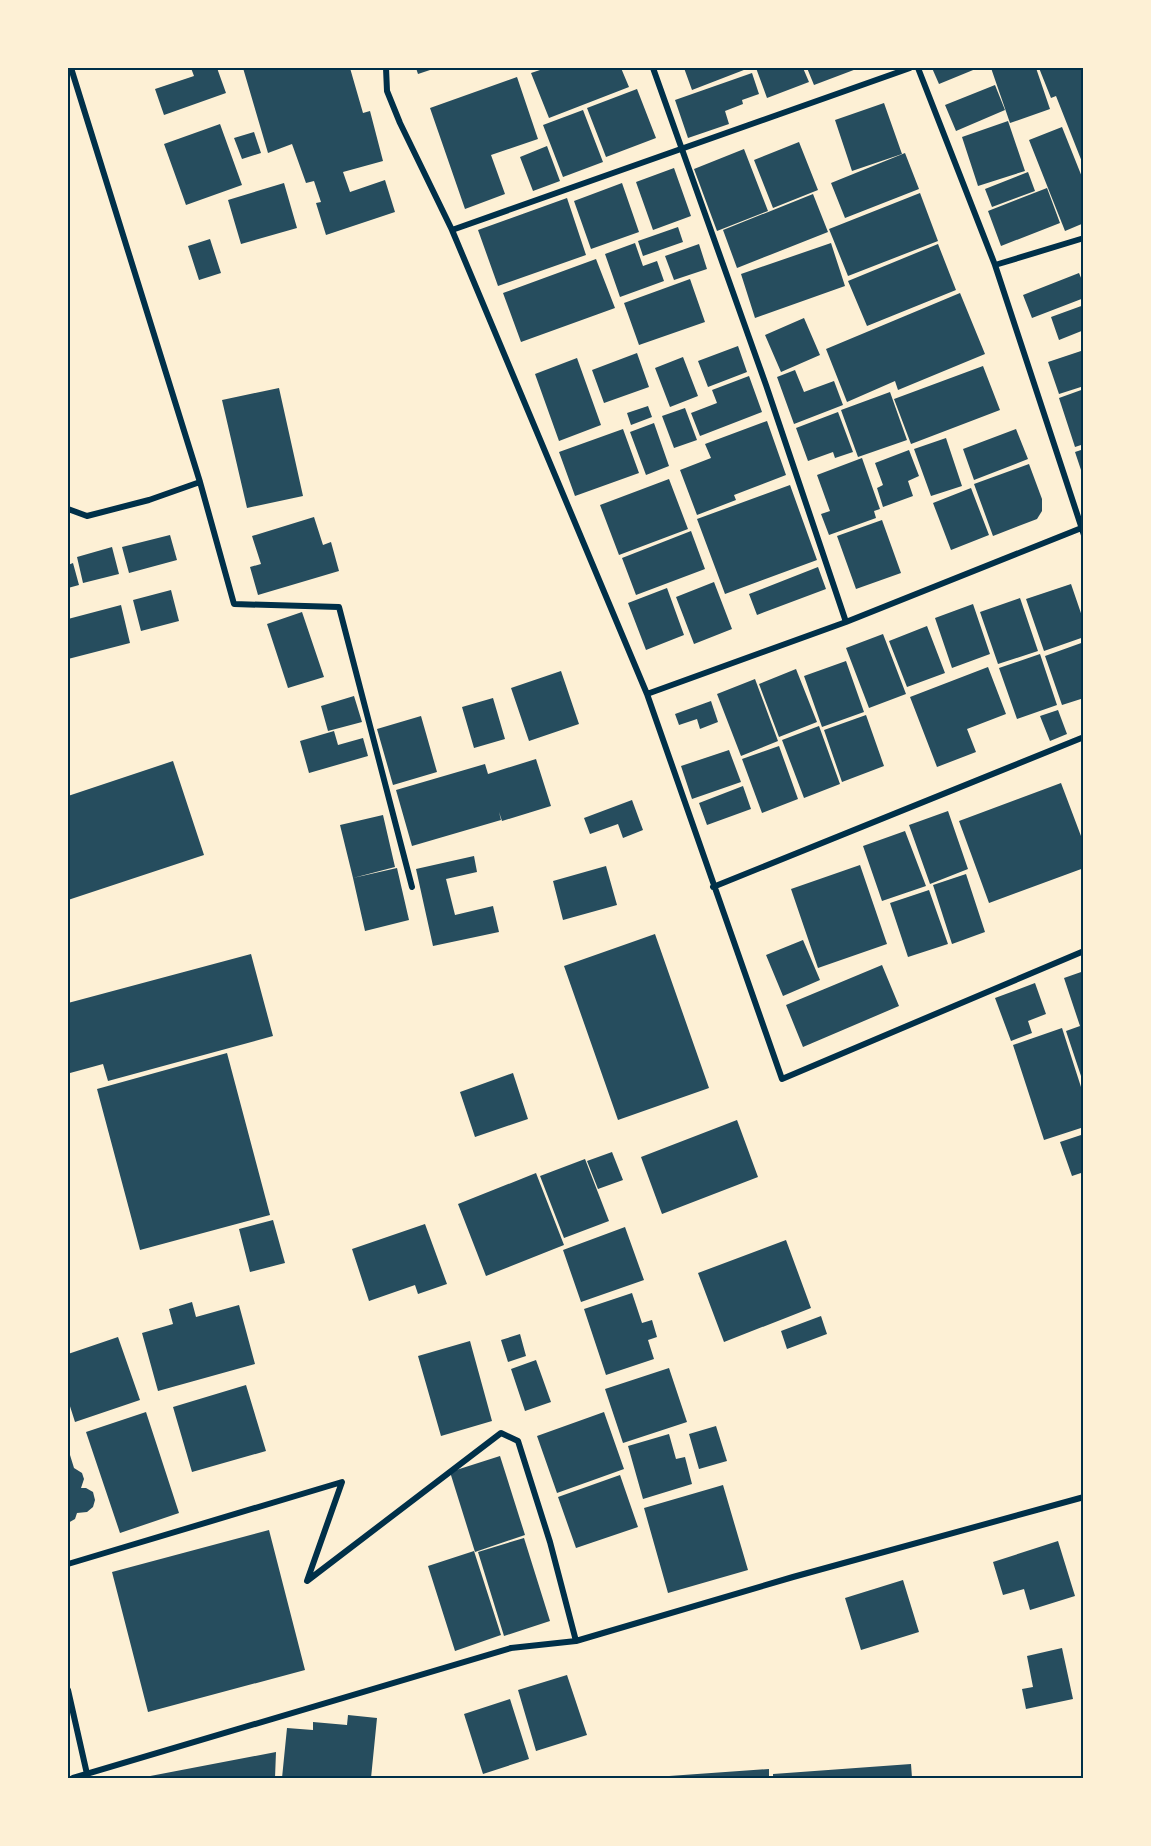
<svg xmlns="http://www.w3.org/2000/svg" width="1151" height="1846" viewBox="0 0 1151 1846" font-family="'Libre Baskerville',serif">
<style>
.building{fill:#264d5e}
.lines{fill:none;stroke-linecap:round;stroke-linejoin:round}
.minor{stroke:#003049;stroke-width:6}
.neatline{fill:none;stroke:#003049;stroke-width:2}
</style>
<rect width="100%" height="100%" fill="#fdf0d5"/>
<path class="building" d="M191,68H217L226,93L164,115L155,89L194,76Z
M243,68H350L363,113L370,111L383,161L343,172L350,192L385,180L395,212L326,235L316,203L321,202L314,181L306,183L292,144L268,153Z
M416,68H436L418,74Z
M546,68H621L629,87L549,118L531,73Z
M684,68H749L692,90Z
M756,68H803L809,82L767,98Z
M807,68H859L814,85Z
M932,68H978L939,84Z
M991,68H1036L1050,109L1010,123Z
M1039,68H1084V167L1056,96L1051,98Z
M752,73L759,94L742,100L743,104L725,111L729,124L688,138L675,100Z
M517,77L538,139L491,155L505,194L465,209L430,108Z
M995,85L1005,110L956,131L945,105Z
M637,89L656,138L606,157L587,108Z
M884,103L902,154L852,171L835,120Z
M583,110L603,162L563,177L543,125Z
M1008,121L1025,171L978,186L962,137Z
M220,124L242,185L186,205L164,144Z
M1062,127L1084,182V223L1065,231L1029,140Z
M254,132L261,153L242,159L234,138Z
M799,142L818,190L773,208L754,160Z
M547,146L560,181L533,191L520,157Z
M744,149L768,211L717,231L694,169Z
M905,153L919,189L845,218L831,183Z
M674,168L691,216L653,230L636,182Z
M1028,172L1035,191L992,207L985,189Z
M284,183L297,228L241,244L228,200Z
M622,183L639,232L591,249L574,201Z
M1047,188L1060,223L1001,246L988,211Z
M920,193L938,241L848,276L829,229Z
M813,194L828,232L737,268L723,230Z
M567,198L586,255L498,286L478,230Z
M678,227L683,242L643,256L638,241Z
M210,239L221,273L199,280L188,246Z
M635,243L643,266L657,261L664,281L620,297L605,254Z
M831,243L845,286L755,318L741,274Z
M699,244L707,269L674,280L665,256Z
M938,244L956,290L867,326L848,281Z
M596,259L615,308L521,342L503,293Z
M1079,273L1084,285V298L1032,318L1023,295Z
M690,279L705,322L639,345L624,303Z
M960,293L985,354L898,390L895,381L847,402L826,349Z
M1084,305V330L1059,340L1051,317Z
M804,318L820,355L781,372L765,335Z
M738,346L747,372L708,387L698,361Z
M1084,350V386L1059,394L1048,362Z
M637,353L649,387L604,403L592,370Z
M683,357L698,396L670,407L655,368Z
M577,358L601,425L559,441L535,374Z
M983,366L1000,410L911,444L894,399Z
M795,370L804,392L834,381L843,405L794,424L777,377Z
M749,376L762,412L700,436L691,413L717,403L712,390Z
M279,388L303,496L247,508L222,400Z
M1084,389V444L1075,447L1059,398Z
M890,392L907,440L858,457L841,410Z
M648,406L652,417L631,425L627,413Z
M685,408L697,440L674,448L662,416Z
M838,412L853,452L835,458L833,452L808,461L796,428Z
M767,421L786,475L734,495L736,500L697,515L680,470L711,458L705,444Z
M654,423L669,466L646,475L630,432Z
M623,429L639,473L575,496L559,452Z
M1016,429L1028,459L974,480L963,449Z
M946,438L962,486L931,496L914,449Z
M1084,449V476H1083L1075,452Z
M909,450L919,476L908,481L913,496L883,507L877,488L883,485L875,463Z
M862,458L880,509L874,511L876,518L829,535L821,514L830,511L817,475Z
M1029,464L1042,499V511L1037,519L993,536L974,484Z
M669,479L688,529L619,555L600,505Z
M790,485L817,560L725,594L697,519Z
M971,488L989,535L951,550L933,503Z
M314,517L323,545L331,542L339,571L258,595L250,567L261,564L252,536Z
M882,520L901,573L856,589L837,536Z
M691,531L705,569L636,595L622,558Z
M170,535L177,560L129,573L122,547Z
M112,547L119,574L83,583L77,557Z
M73,563L79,585L68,588V565Z
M818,567L826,589L757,615L749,594Z
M714,582L732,629L694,644L676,597Z
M1071,584L1084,622V637L1044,651L1026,599Z
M667,588L684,635L646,650L628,603Z
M171,590L179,621L141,631L133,600Z
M1020,598L1038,651L998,664L980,612Z
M973,604L990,654L952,668L935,618Z
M121,605L130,643L68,659V619Z
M302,612L324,677L288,688L267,624Z
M927,626L945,673L907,687L889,641Z
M883,634L906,694L869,708L846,648Z
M1084,642V698L1062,705L1045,656Z
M1040,654L1057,705L1017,719L999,668Z
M846,661L864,712L822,727L804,676Z
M988,667L1006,714L967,729L976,752L937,767L910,697Z
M796,669L817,722L779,737L759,684Z
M561,671L579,724L529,741L511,688Z
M755,679L778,741L741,756L717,694Z
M354,696L362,722L328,731L321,706Z
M493,698L505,739L474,748L462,707Z
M711,701L718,722L700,729L697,719L679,725L675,714Z
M1058,710L1067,734L1050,741L1040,716Z
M866,715L884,766L842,782L824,730Z
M421,716L437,772L393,785L377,729Z
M819,726L840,784L804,798L782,740Z
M334,731L338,745L363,738L368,756L309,773L300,741Z
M779,746L798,799L762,813L742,759Z
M729,750L741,782L692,799L681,766Z
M536,759L551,806L502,821L499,812L501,820L412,846L396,790L485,764L488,774Z
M173,761L204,855L68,900V796Z
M1061,783L1084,844V868L989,903L959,821Z
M743,786L751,809L707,825L699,803Z
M632,800L643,830L623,838L618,824L590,834L584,818Z
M948,811L968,869L930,884L909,825Z
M383,815L395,867L353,878L340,825Z
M905,831L926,886L882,901L863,846Z
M474,856L477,872L446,879L455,915L493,906L499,932L433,946L416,869Z
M860,865L887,944L818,968L791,889Z
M606,866L617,905L563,920L553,881Z
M397,868L409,920L365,931L353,878Z
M966,874L985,932L952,944L933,885Z
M929,890L948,944L908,957L890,903Z
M655,934L709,1088L618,1120L564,966Z
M803,940L820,980L783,996L766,955Z
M251,954L273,1036L108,1081L103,1064L70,1073L68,1003Z
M882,965L899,1006L803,1047L786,1005Z
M1084,971V1082H1083L1066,1031L1080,1026L1064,978Z
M1035,983L1046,1014L1028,1021L1032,1033L1011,1041L995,998Z
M1062,1028L1081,1087L1084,1086V1127L1044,1140L1013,1045Z
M227,1053L270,1215L140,1250L97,1089Z
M513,1073L528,1119L475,1137L460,1092Z
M737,1120L758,1177L662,1214L641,1157Z
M1084,1134V1172L1072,1176L1060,1142Z
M612,1152L623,1180L598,1189L587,1161Z
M585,1159L609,1221L564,1238L540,1176Z
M536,1173L564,1245L486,1276L458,1204Z
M273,1220L285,1263L250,1272L239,1229Z
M425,1224L447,1284L418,1294L415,1285L369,1301L352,1249Z
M625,1227L644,1280L581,1302L563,1250Z
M786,1240L811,1308L724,1342L698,1273Z
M632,1293L642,1323L652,1320L657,1337L648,1340L654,1359L606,1375L584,1309Z
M192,1302L196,1317L239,1305L255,1364L158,1391L142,1333L173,1324L169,1309Z
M821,1316L827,1334L787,1349L781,1331Z
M520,1334L526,1356L508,1362L501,1340Z
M118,1337L140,1400L75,1422L68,1400V1354Z
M470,1341L492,1421L441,1436L418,1356Z
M536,1360L551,1402L525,1411L511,1369Z
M669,1368L687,1422L623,1443L605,1389Z
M246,1385L266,1451L192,1472L173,1407Z
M146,1412L179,1513L120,1533L86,1432Z
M604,1412L624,1469L557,1493L537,1436Z
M716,1426L727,1461L699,1469L689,1434Z
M669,1434L676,1459L685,1457L692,1484L643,1499L628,1446Z
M70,1455L74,1468L82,1473L84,1479L81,1488H86L93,1492L95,1500L93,1507L87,1512L77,1513L75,1519L68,1523Z
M500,1456L525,1535L475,1552L450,1472Z
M620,1475L638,1527L576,1548L558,1497Z
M723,1485L748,1570L668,1593L644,1508Z
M269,1530L305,1670L148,1712L112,1572Z
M524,1538L550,1621L504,1636L478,1552Z
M1058,1541L1075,1596L1030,1610L1024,1589L1003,1595L993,1562Z
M474,1551L501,1635L455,1651L428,1566Z
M903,1580L919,1632L861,1650L845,1598Z
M1062,1648L1073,1699L1026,1709L1022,1689L1033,1687L1027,1656Z
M567,1675L587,1735L536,1751L518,1690Z
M510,1699L529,1759L483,1774L464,1714Z
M348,1715L377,1718L371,1778H282L287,1728L313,1730V1722L347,1725Z
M276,1752L275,1778H145V1777Z
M911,1764L912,1778H773V1774Z
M769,1769V1778H655V1777Z"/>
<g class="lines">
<path class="minor" d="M71,68L200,482L234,604L339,607L412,887
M386,68L387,91L400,123L452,230L647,694L782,1079L1084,951
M653,68L766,385L846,622
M918,68L995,265L1084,535
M452,230L910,68
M995,265L1084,238
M68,509L87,516L149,500L200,482
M647,694L846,622L1084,527
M713,887L1084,737
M68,1564L342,1482L307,1581L501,1433L518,1441L550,1542L576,1641
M68,1690L87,1774
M73,1778L511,1648L576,1641L793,1577L1084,1497"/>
</g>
<rect width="1151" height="1846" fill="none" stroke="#fdf0d5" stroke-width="138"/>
<rect x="69" y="69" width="1013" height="1708" class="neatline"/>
</svg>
